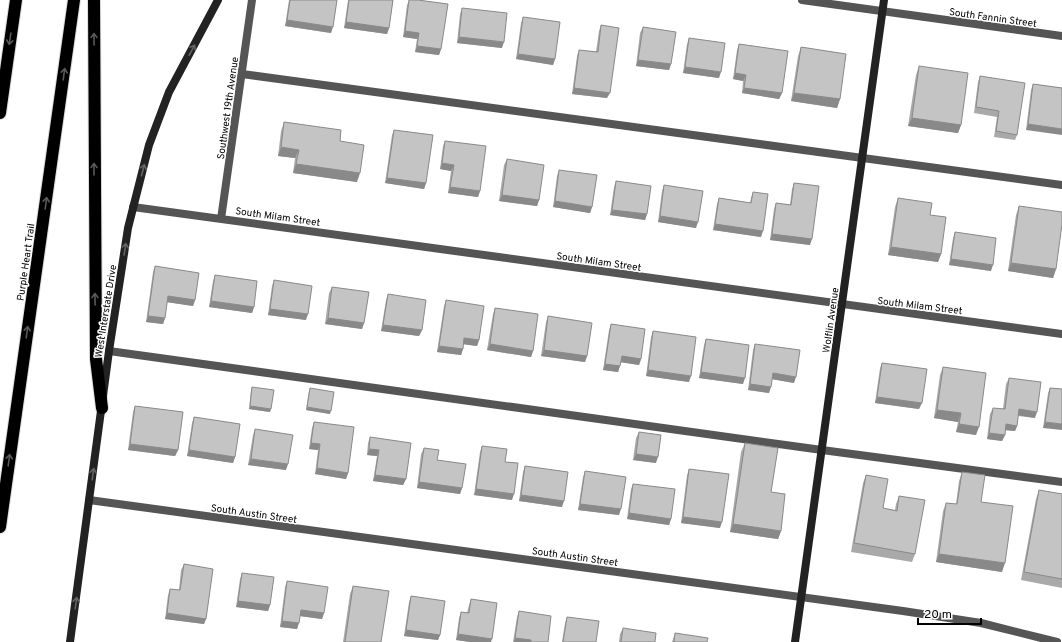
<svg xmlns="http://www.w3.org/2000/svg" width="1062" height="642" viewBox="0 0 1062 642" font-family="Overpass,sans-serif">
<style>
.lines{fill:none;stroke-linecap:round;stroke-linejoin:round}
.motorway-casing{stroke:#dbdbdb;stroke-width:14}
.service{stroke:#555;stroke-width:8}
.minor{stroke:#555;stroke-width:8}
.tertiary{stroke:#555;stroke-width:8}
.secondary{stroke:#222;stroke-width:8}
.motorway{stroke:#000;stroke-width:12}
.wall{fill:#a9a9a9}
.shaded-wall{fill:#898989}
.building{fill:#c4c4c4;stroke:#898989}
.oneway{stroke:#595959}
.oneway2{stroke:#646464}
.labels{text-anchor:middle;stroke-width:3;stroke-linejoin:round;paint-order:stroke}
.street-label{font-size:10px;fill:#000;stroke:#fff}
</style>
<rect width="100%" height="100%" fill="#fff"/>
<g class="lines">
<g class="motorway-casing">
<path id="motorway" d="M94,0L96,359L102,408
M0,113L16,0
M0,527L74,0"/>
</g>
<path class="service" d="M242,74L1062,185
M109,351L822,450L1062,482"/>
<path class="minor" d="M802,0L1062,36
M133,207L1062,334
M221,219L252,0"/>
<path class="tertiary" d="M89,500L903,611L981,623L1057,642"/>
<path class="secondary" d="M70,642L109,351L128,228L149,145L169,92L218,0
M795,642L884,0"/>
<use href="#motorway" class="motorway"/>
</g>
<path class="wall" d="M289,0H337L331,33L285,26Z
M348,0H393L389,28L387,34L344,28Z
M409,0L441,49L439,55L415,52L417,39L403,37L407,5Z
M462,8L502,48L457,43L460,14Z
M523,17L555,59L553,65L516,59L521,23Z
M601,25L607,98L572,94L577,56L579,50L596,52L599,31Z
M643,27L671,64L669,70L636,66L640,33Z
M689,38L719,78L683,73L687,44Z
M739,44L782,93L779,99L742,93L743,81L733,79L737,50Z
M801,47L840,99L837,108L791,101L798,56Z
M919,66L961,125L958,133L908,126L916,75Z
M980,76L1017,135L1015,140L994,137L997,117L974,113L978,82Z
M1033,84L1062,88L1026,130L1031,90Z
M284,122L340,141L357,182L293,173L295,158L278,156L281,131Z
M394,130L426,183L424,189L385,183L392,135Z
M445,141L480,191L478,197L448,193L451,171L440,169L443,146Z
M507,159L539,200L537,206L499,201L504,165Z
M559,170L592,207L590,213L553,207L557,176Z
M616,181L647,214L645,220L610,215L614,187Z
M794,183L810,245L770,240L774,209L776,203L790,205L792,189Z
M664,185L696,228L658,222L662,191Z
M753,192L761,237L713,230L717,204L719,198L750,203L751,198Z
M898,198L930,215L941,254L938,262L888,255L895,207Z
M1019,206L1056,269L1053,278L1008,271L1016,215Z
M955,232L991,271L949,265L953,238Z
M155,266L195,300L193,306L167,302L165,318L163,324L146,322L153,272Z
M215,275L254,307L252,313L209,307L213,281Z
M274,280L306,320L268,315L272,286Z
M332,287L364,323L362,329L325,324L329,293Z
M388,294L422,330L419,336L381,331L386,300Z
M446,300L479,340L477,346L463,344V349L461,355L437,352L444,306Z
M495,308L533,351L531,357L487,350L493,314Z
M548,316L587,356L585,362L541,356L546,322Z
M611,324L641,359L639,365L621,362L618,372L603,370L609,330Z
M653,331L689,382L646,376L651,337Z
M706,339L743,384L699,378L704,345Z
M755,344L794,383L772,379L769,393L748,390L753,350Z
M882,363L919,409L875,403L880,368Z
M943,367L976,435L956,432L958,422L934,418L940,375Z
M1009,378L1035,418L1018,416L1017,426L1015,431L1005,430V435L1002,441L987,439L990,414L993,408L1003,409L1006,384Z
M252,387L270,412L249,409L251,390Z
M310,388L330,414L306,410L309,391Z
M1050,388L1062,389L1043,428L1048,393Z
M135,406L178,450L175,456L128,450L133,412Z
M194,417L235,457L233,463L187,456L192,423Z
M314,422L348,473L346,479L315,474L318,450L309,449L312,428Z
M255,429L286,470L248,465L253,435Z
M639,432L656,463L633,460L636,438Z
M370,437L406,479L403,485L373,481L377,456L367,455L368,443Z
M745,443L771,492L781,531L778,539L730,532L741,452Z
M482,446L505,462L512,500L474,495L480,452Z
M424,448L437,460L462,488L460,494L417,488L421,454Z
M525,466L562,507L519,501L523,472Z
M689,469L720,528L681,523L687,475Z
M585,471L619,515L578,510L583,477Z
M962,472L981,502L1002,572L936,562L943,511L946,503L956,504L959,481Z
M866,475L883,508L895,510L896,504L899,496L915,554L912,562L851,552L863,483Z
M633,484L671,519L669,525L627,519L631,489Z
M1039,490L1062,494V588L1021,580L1036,499Z
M184,564L206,619L204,624L165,619L168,595L170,589L179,590L181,570Z
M242,573L270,605L268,611L236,607L240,579Z
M287,581L324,613L322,619L300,616L297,629L280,627L285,587Z
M353,586L381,642H343L350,594Z
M411,596L440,635L438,640L404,636L409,602Z
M471,599L491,642H470L456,640L459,618L461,612L467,613L469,605Z
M519,611L548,642H513L517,617Z
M567,617L596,642H562L565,623Z
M623,628L655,642H619L620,634Z
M675,633L707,642H672Z"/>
<path class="shaded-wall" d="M287,20L333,27L331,33L285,26Z
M346,22L389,28L387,34L344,28Z
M405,31L419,33L417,39L403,37Z
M459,37L504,42L502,48L457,43Z
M417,46L441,49L439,55L415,52Z
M518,54L555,59L553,65L516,59Z
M638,60L671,64L669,70L636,66Z
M685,67L721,72L719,78L683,73Z
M735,73L746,75L743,81L733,79Z
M574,88L610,93L607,98L572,94Z
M744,88L782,93L779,99L742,93Z
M794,93L840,99L837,108L791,101Z
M912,118L961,125L958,133L908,126Z
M1028,124L1062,129V135L1026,130Z
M281,147L299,150L295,158L278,156Z
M442,163L454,165L451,171L440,169Z
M296,164L360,173L357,182L293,173Z
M387,178L426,183L424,189L385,183Z
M450,187L480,191L478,197L448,193Z
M502,195L539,200L537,206L499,201Z
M555,201L592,207L590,213L553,207Z
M612,210L647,214L645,220L610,215Z
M660,216L698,222L696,228L658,222Z
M715,224L763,231L761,237L713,230Z
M772,234L812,239L810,245L770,240Z
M891,247L941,254L938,262L888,255Z
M951,259L993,265L991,271L949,265Z
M1011,263L1056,269L1053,278L1008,271Z
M168,296L195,300L193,306L166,302Z
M211,301L254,307L252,313L209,307Z
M270,309L308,314L306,320L268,315Z
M148,316L165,318L163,324L146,322Z
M328,318L364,323L362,329L325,324Z
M383,325L422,330L419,336L381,331Z
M464,338L479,340L477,346L462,344Z
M490,344L533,351L531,357L487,350Z
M439,346L463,349L461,355L437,352Z
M544,350L587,356L585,362L541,356Z
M622,356L641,359L639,365L619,362Z
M605,364L620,366L618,372L603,370Z
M648,370L691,376L689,382L646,376Z
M701,372L745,378L743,384L699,378Z
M773,373L796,377L794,383L771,379Z
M750,384L771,387L769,393L748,390Z
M877,397L922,403L919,409L875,403Z
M250,406L271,409L270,412L249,409Z
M307,407L331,411L330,414L306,410Z
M1019,409L1037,412L1035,418L1017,415Z
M937,410L961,413L958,422L934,418Z
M1045,422L1062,424V430L1043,428Z
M959,424L979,427L976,435L956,432Z
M1006,424L1017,426L1015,431L1004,430Z
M989,433L1005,435L1002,441L987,439Z
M311,443L320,444L318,450L309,449Z
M130,444L178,450L175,456L128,450Z
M369,449L379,450L377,456L367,455Z
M189,450L235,457L233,463L187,456Z
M636,454L658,457L656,463L633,460Z
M251,459L288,464L286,470L248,465Z
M317,468L348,473L346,479L315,474Z
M375,475L406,479L403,485L373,481Z
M419,482L462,488L460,494L417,488Z
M476,489L514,494L512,500L474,495Z
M521,495L564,501L562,507L519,501Z
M580,504L621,509L619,515L578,510Z
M629,513L671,519L669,525L627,519Z
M683,517L722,522L720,528L681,523Z
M733,524L781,531L778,539L730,532Z
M939,554L1005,563L1002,572L936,562Z
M238,601L270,605L268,611L236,607Z
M301,610L324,613L322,619L299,616Z
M167,613L206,619L204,624L165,619Z
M282,621L299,623L297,629L280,627Z
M406,630L440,635L438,640L404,636Z
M458,634L492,639L491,642H470L456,640Z
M515,638L531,640V642H514Z"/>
<path class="building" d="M290,0H337L333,27L287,20Z
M349,0H393L389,28L346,22Z
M409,0H418L448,4L441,49L417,46L419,33L405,31Z
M462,8L507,13L504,42L459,37Z
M523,17L560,22L555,59L518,54Z
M601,25L619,28L610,93L574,88L579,50L598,52Z
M643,27L676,32L671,64L638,60Z
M689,38L725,43L721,72L685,67Z
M739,44L788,51L782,93L744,88L746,75L735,73Z
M801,47L846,54L840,99L794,93Z
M919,66L968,73L961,125L912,118Z
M980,76L1025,83L1017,135L996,131L999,111L976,107Z
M1033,84L1062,88V129L1028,124Z
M284,122L341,130L340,141L364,145L360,173L296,164L299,150L281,147Z
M394,130L433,135L426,183L387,178Z
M445,141L486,146L480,191L450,187L454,165L442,163Z
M507,159L544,165L539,200L502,195Z
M559,170L597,175L592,207L555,201Z
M616,181L651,186L647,214L612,210Z
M794,183L819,186L812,239L772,234L776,203L791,205Z
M664,185L703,191L698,222L660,216Z
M753,192L768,194L763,231L715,224L719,198L751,203Z
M898,198L932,203L930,215L946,217L941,254L891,247Z
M1019,206L1062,212V224L1056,269L1011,263Z
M955,232L996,238L993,265L951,259Z
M155,266L199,273L195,300L168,296L165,318L148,316Z
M215,275L257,281L254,307L211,301Z
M274,280L312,286L308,314L270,309Z
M332,287L369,292L364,323L328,318Z
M388,294L426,300L422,330L383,325Z
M446,300L484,306L479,340L464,338L463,349L439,346Z
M495,308L538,314L533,351L490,344Z
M548,316L592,323L587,356L544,350Z
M611,324L645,329L641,359L622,356L620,366L605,364Z
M653,331L696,337L691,376L648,370Z
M706,339L749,345L745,378L701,372Z
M755,344L800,350L796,377L773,373L771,387L750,384Z
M882,363L927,369L922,403L877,397Z
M943,367L986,373L979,427L959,424L961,413L937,410Z
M1009,378L1041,382L1037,412L1019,409L1017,426L1006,424L1005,435L989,433L993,408L1005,409Z
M252,387L274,390L271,409L250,406Z
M310,388L334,392L331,411L307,407Z
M1050,388L1062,389V424L1045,422Z
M135,406L183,412L178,450L130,444Z
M194,417L240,424L235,457L189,450Z
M314,422L354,427L348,473L317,468L320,444L311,443Z
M255,429L293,435L288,464L251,459Z
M639,432L661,435L658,457L636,454Z
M370,437L411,443L406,479L375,475L379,450L369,449Z
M745,443L778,448L771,492L785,494L781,531L733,524Z
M482,446L507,449L505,462L518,463L514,494L476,489Z
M424,448L439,450L437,460L466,464L462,488L419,482Z
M525,466L568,472L564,501L521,495Z
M689,469L729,474L722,522L683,517Z
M585,471L626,477L621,509L580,504Z
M962,472L985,475L981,502L1013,506L1005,563L939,554L946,503L957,504Z
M866,475L888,479L883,508L897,511L899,496L925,500L915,554L854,543Z
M633,484L675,489L671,519L629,513Z
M1039,490L1062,494V579L1024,572Z
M184,564L213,569L206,619L167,613L170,589L180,590Z
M242,573L274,577L270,605L238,601Z
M287,581L328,587L324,613L301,610L299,623L282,621Z
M353,586L389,591L381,642H345Z
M411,596L445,601L440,635L406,630Z
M471,599L497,603L492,639L458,634L461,612L469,613Z
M519,611L551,616L548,642H531V640L515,638Z
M567,617L599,621L596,642H563Z
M623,628L656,633L655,642H621Z
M675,633L708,638L707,642H674Z"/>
<defs><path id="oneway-shaft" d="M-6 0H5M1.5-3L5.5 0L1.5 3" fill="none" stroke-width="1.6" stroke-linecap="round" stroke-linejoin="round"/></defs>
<g class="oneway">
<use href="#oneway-shaft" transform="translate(10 39) rotate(98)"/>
<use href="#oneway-shaft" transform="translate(94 39) rotate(-90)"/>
<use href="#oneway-shaft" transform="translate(64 74) rotate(-82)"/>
<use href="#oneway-shaft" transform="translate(94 169) rotate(-90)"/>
<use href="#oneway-shaft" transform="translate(46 203) rotate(-82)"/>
<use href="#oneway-shaft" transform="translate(95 299) rotate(-91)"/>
<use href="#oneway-shaft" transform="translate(27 332) rotate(-82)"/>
<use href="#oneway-shaft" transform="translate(9 460) rotate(-82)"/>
</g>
<g class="oneway2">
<use href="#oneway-shaft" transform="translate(192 50) rotate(-62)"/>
<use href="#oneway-shaft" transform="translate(143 170) rotate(-75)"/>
<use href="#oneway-shaft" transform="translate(125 249) rotate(-81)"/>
<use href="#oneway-shaft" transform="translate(93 474) rotate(-82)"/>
<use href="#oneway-shaft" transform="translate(76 603) rotate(-82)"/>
</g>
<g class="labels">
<g class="street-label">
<text transform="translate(993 17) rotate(8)" y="4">South Fannin Street</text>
<text transform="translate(227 108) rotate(-82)" y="4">Southwest 19th Avenue</text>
<text transform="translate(278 216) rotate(8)" y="4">South Milam Street</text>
<text transform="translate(599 261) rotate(8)" y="4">South Milam Street</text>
<text transform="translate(25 262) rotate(-82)" y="4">Purple Heart Trail</text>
<text transform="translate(920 305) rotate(7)" y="4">South Milam Street</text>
<text transform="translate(105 311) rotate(-81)" y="4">West Interstate Drive</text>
<text transform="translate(830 320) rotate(-82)" y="4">Wolflin Avenue</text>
<text transform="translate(254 513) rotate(8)" y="4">South Austin Street</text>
<text transform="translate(575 556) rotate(8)" y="4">South Austin Street</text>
</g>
</g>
<path d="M918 618v6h63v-6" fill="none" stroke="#000000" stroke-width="2"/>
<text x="924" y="618" font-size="12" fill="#000000" stroke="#ffffff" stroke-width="3" paint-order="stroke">20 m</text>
</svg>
